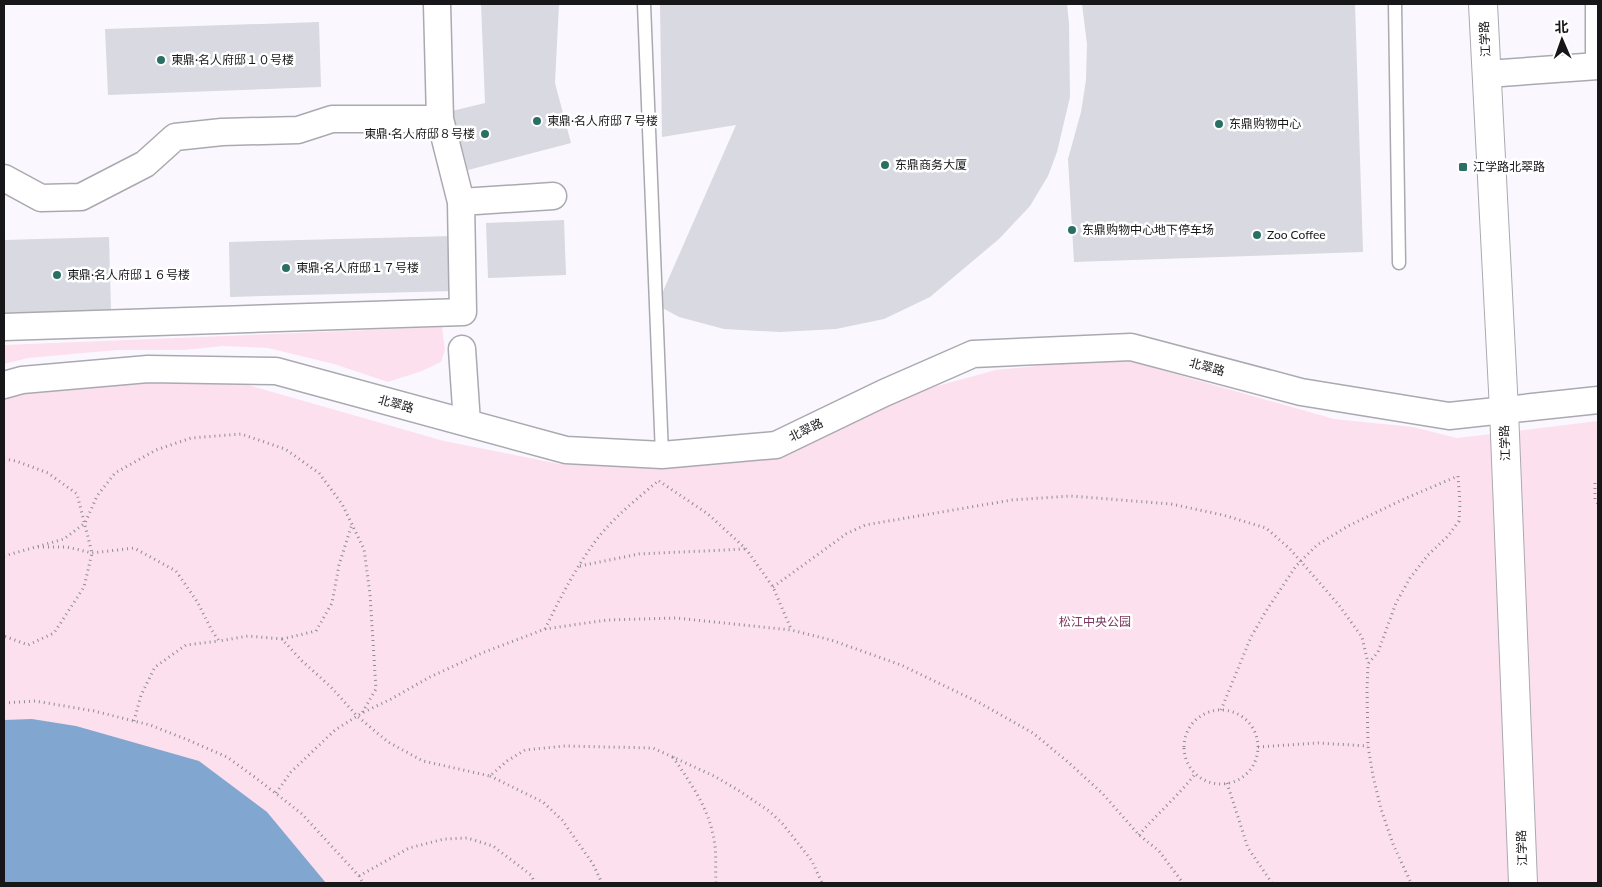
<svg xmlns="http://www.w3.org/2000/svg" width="1602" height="887" viewBox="0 0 1602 887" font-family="Lato,'Noto Sans SC',sans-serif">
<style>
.green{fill:#fde0ee}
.water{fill:#81a7d1}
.building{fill:#d8d9e1}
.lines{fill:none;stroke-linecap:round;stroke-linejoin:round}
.service-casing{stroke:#aba9b0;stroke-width:15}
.minor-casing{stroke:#aba9b0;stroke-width:29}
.secondary-casing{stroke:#aba9b0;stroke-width:30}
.path{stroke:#8d8c90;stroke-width:3;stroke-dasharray:1 4;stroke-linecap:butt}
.service{stroke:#fff;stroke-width:12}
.minor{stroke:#fff;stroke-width:26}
.secondary{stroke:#fff;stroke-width:28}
.poi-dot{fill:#2a6f63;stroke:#fff;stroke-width:2}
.labels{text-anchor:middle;stroke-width:5;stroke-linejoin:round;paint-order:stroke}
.street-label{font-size:12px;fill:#171619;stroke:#fff}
.poi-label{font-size:12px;fill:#171619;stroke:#fff;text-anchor:start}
.park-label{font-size:12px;fill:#7c385e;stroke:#fff}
</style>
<rect width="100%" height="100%" fill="#faf8fe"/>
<path class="green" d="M442,327L445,350L441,362L422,371L388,382L334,364L268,348L223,346L184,350H117L28,358L4,364V345Z
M1119,358L1334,419L1413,427L1457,438L1598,421V883H4V399L20,394L149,383H241L444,441L560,464L714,462L900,396L996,370Z"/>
<path class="water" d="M32,719L76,726L199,761L267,812L326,883H5L4,720Z"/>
<path class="building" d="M481,4H559L555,83L571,143L468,170L452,111L485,103Z
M660,4H1067L1069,23L1070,97L1057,152L1048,176L1030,206L999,239L930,297L884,319L836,329L780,332L724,329L679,317L657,305L736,125L662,137Z
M1082,4H1355L1363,252L1074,262L1068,159L1081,112L1086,80L1087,44Z
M319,22L321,87L108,95L105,29Z
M564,220L566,275L488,278L486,223Z
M453,236L455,291L230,297L229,242Z
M109,237L111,310L4,313V240Z"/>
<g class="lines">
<g class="service-casing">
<path id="service" d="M644,4L662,455
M1395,4L1399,263
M1592,4V66"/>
</g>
<g class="minor-casing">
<path id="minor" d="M1487,74L1598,66
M4,178L41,198L81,197L145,164L175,137L222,132L298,130L332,119H440
M461,202L553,196
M4,327L463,312L461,202L440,119L437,4
M462,349L467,423
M4,385L22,380L148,369L276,371L566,450L662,455L776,445L884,393L973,354L1131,347L1301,392L1449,416L1598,400"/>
</g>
<g class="secondary-casing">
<path id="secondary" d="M1483,4L1504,410L1523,883"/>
</g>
<path class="path" d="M4,459L16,461L48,473L77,494L92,553L84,587L54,633L28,645L4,636
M659,481L708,514L746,549L773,587L791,629
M1598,481H1595V499L1598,504
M38,547H67L92,553L134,548L176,571L198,603L211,629L219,641L248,636L282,639L301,660L331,687L357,716L388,742L423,761L490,776L507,761L525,750L565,746L653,748L714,776L738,790L769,811L782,823L812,861L822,883
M4,556L64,539L85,523L97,496L115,473L156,450L191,438L241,434L285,449L319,473L342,504L364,549L370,594L376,689L362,713
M580,566L639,554L745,549
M773,587L846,534L865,525L1012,500L1071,496L1171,504L1223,515L1266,528L1290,549L1338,604L1362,637L1368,663
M545,629C560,598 576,567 597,539C614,517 637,499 658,481
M282,639L316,631L332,603L339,565L352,524
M4,703L35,701L94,711L150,725L188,740L227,757L256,778L302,814L359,876L363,883
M1221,710L1251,637L1266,611L1296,566L1317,545L1348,526L1404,499L1458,476L1460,503L1459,521L1448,536L1428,555L1410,578L1396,603L1378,652L1368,664L1367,690L1368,746L1373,776L1381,809L1393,844L1411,883
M1184 747a37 37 0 1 1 74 0a37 37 0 1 1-74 0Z
M134,721L141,695L155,667L186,645L219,641
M1258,747L1318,743L1368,746
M673,757C691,784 709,808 714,840C717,854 715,869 716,883
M490,776L543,802L562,820L593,864L602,883
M1227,783L1248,848L1272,883
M276,793L291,772L335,730L362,713L391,699L430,677L482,653L545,629L607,620L676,618L791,630L831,640L901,665L978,702L1033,733L1068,762L1103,794L1139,835L1159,851L1183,883
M1139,835C1157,814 1178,796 1195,774
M359,876L409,848L444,839L467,838L493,846L531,875L535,883"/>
<use href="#service" class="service"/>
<use href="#minor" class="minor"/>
<use href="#secondary" class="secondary"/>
</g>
<g class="poi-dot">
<circle cx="161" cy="60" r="5"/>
<circle cx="537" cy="121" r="5"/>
<circle cx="1219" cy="124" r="5"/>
<circle cx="485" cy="134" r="5"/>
<circle cx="885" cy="165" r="5"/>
<rect x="1458" y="162" width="10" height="10" rx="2.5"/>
<circle cx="1072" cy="230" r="5"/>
<circle cx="1257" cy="235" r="5"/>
<circle cx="286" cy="268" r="5"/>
<circle cx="57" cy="275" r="5"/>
</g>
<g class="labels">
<g class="street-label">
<text transform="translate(1485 39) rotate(-93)" y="4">江学路</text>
<text transform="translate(1207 367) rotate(15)" y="4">北翠路</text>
<text transform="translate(396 404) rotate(15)" y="4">北翠路</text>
<text transform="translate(806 430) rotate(-26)" y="4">北翠路</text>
<text transform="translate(1505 443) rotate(-92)" y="4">江学路</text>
<text transform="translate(1522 848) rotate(-92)" y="4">江学路</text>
</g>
<g class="poi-label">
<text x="171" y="64">東鼎·名人府邸１０号楼</text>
<text x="547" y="125">東鼎·名人府邸７号楼</text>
<text x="1229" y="128">东鼎购物中心</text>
<text x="475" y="138" text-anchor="end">東鼎·名人府邸８号楼</text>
<text x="895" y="169">东鼎商务大厦</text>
<text x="1473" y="171">江学路北翠路</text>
<text x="1082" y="234">东鼎购物中心地下停车场</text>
<text x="1267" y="239">Zoo Coffee</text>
<text x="296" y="272">東鼎·名人府邸１７号楼</text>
<text x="67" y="279">東鼎·名人府邸１６号楼</text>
</g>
<g class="park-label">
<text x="1095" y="626">松江中央公园</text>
</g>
</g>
<rect width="1602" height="887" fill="none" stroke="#171619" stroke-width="10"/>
<g transform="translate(1562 40) rotate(358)" stroke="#ffffff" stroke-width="4" paint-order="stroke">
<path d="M0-4L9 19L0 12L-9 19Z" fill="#171619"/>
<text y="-8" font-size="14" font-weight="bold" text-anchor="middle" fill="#171619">北</text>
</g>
</svg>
